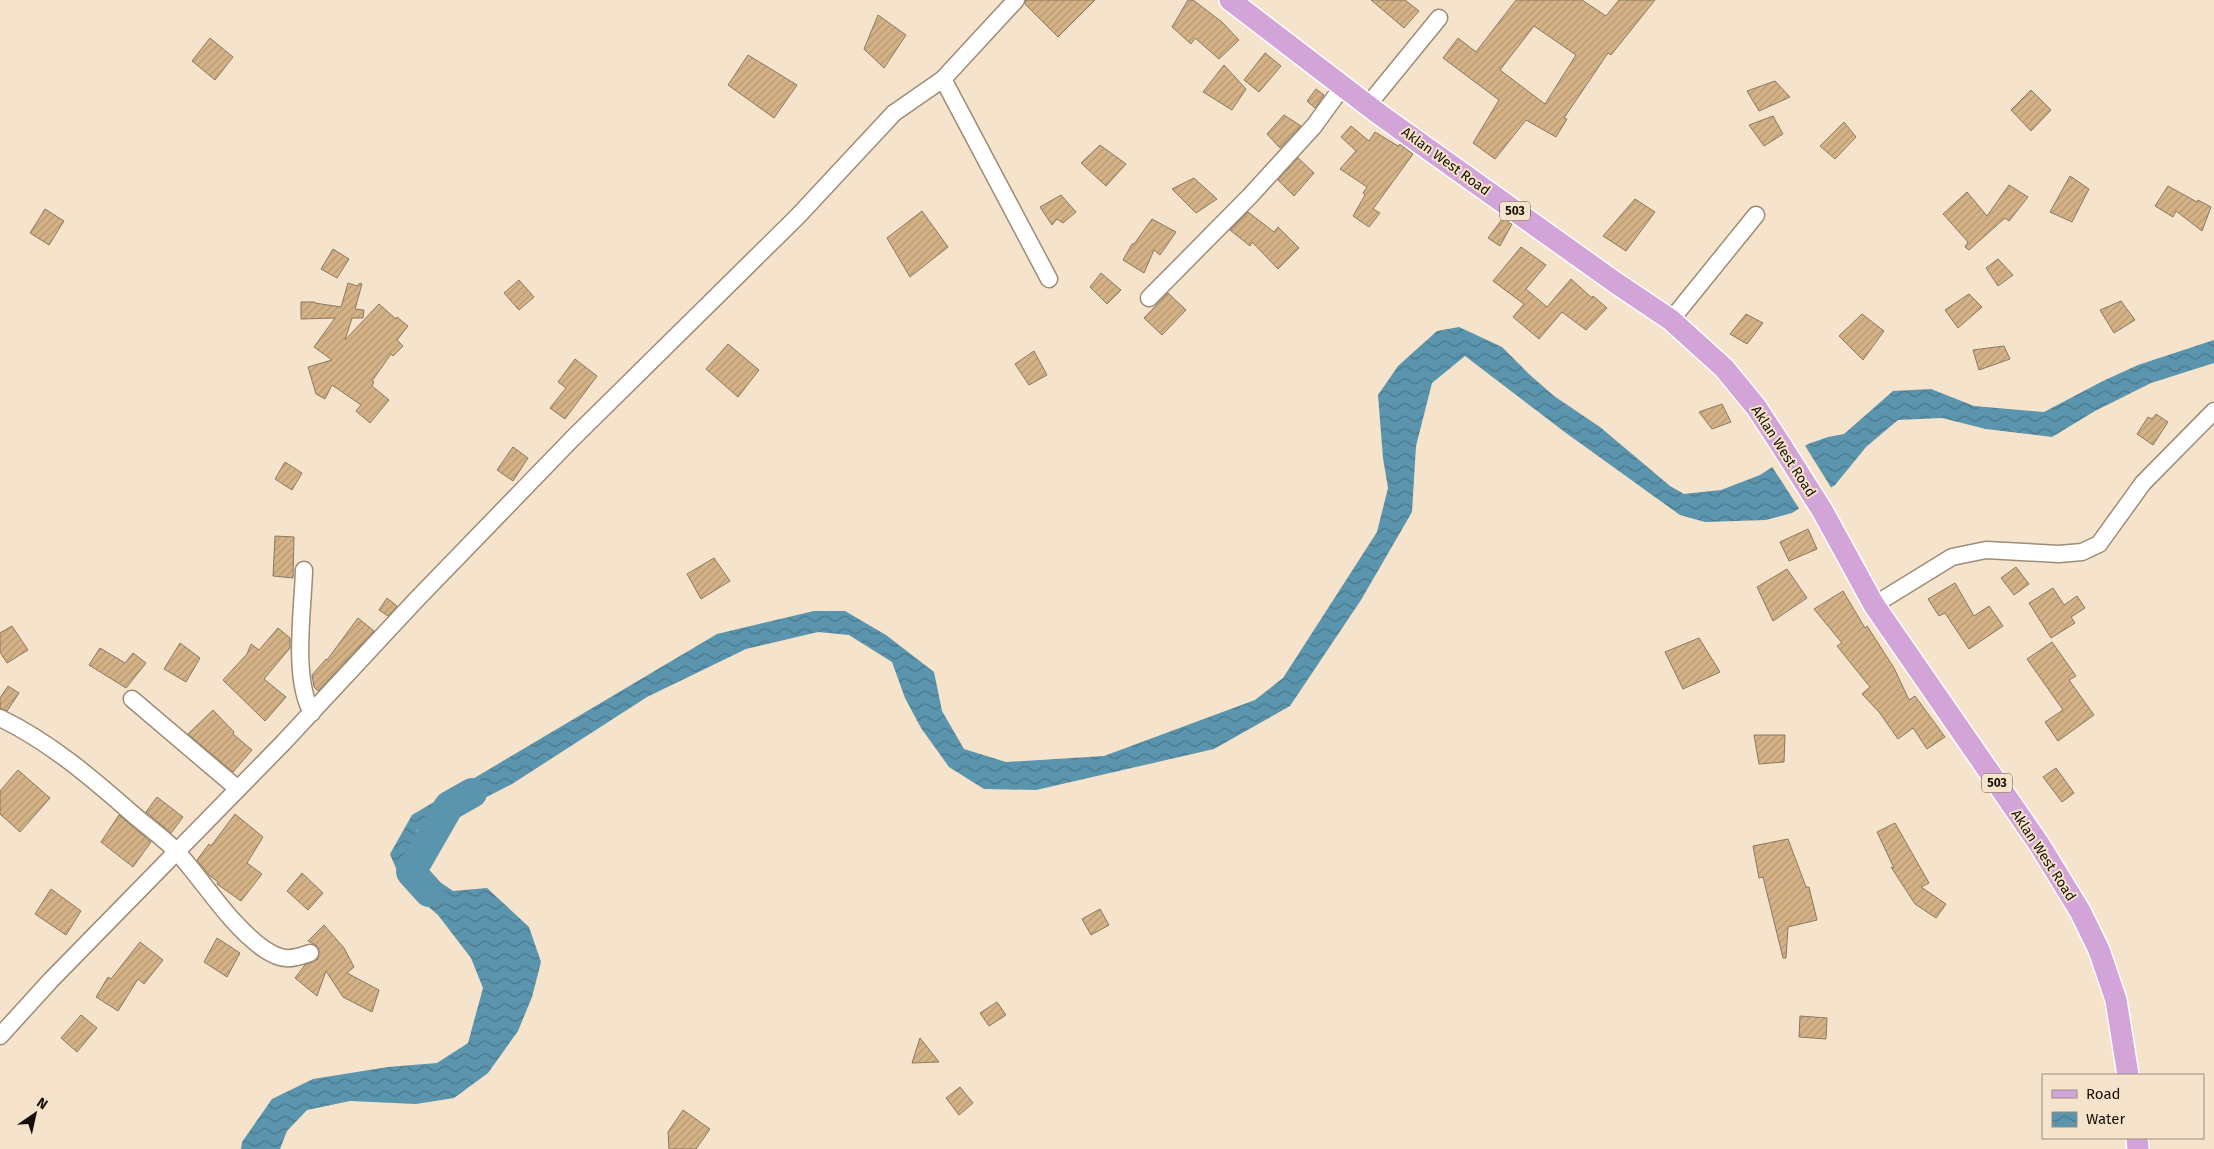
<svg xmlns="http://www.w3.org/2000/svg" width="2214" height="1149" viewBox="0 0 2214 1149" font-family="'Fira Sans',sans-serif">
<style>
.water{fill:url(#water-waves)}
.pier{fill:#f5e3cb}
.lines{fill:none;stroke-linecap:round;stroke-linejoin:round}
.river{stroke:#5b94ad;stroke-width:30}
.building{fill:url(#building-hatch);stroke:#897963;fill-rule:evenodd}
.minor-casing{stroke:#9e8c77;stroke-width:19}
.major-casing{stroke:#fff;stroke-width:24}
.minor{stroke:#fff;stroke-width:16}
.major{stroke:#d3a4d7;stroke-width:21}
.labels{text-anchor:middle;stroke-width:4;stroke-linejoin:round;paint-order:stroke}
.shield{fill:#f5e3cb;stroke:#584f42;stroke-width:1}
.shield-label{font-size:12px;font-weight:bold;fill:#150f07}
.street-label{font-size:14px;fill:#150f07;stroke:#f5e3cb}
</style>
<defs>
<pattern id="water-waves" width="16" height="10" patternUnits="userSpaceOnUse" patternTransform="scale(1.25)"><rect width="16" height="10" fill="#5b94ad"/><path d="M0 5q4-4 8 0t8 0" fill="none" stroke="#4a778b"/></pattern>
<pattern id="building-hatch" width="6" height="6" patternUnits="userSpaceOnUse" patternTransform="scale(1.25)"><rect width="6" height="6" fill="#d4b286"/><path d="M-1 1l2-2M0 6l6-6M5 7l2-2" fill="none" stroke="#b59872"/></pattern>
</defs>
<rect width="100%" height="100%" fill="#f5e3cb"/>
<path class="water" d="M1459,327L1502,347L1530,375L1554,396L1600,427L1670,486L1684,494L1721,490L1760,475L1808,444L1828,437L1844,434L1893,391L1931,389L1974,406L2044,412L2103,381L2138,365L2214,340V363L2151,383L2095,411L2052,437L1986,429L1942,418L1898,420L1866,447L1835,485L1792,513L1766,520L1705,522L1680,515L1566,433L1465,356L1432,383L1416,446L1412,512L1361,600L1290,706L1214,749L1036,790L984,789L949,767L921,728L905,698L892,662L849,635L818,632L746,649L647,697L512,784L463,809L417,830L415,856L431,876L453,891L487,888L529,927L541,962L532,997L518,1031L488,1073L454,1098L416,1104L350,1101L307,1110L287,1131L280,1149H241L242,1142L272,1099L313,1079L388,1067L437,1063L468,1043L483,988L471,958L438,915L403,885L390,854L412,815L717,634L814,611H845L886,635L934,672L942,711L964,749L1006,762L1104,756L1255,700L1283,678L1377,532L1388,488L1383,458L1378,395L1398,366L1437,331Z"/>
<path class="pier" d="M1804,444L1832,489L1800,510L1771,465Z"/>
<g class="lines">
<path class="river" d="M429,892L411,872L449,806L472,793"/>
</g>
<path class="building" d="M1026,0H1095L1058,37L1025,4Z
M1188,0H1193L1222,22L1239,40L1219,59L1195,38L1191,44L1172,27Z
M1371,0H1405L1419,11L1404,28Z
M1516,0H1582L1606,16L1619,0H1655L1611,55L1608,53L1564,118L1567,119L1556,137L1526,120L1495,159L1473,143L1499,100L1443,58L1458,38L1476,52ZM1534,26L1576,55L1545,104L1500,70Z
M878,15L906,35L884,68L864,49Z
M210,38L233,57L215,80L192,61Z
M1265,53L1281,66L1259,92L1244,80Z
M748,55L797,85L774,118L728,85Z
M1224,65L1246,89L1232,110L1203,92Z
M1775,81L1790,97L1759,111L1747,91Z
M1316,89L1324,95L1315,108L1307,101Z
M2031,90L2051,110L2031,131L2011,110Z
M1284,115L1301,126L1280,148L1267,134Z
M1773,116L1783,134L1764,146L1749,125Z
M1844,122L1856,137L1835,159L1820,146Z
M1351,126L1369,141L1375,132L1398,146L1400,144L1413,154L1373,209L1380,213L1369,227L1353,216L1365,195L1363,193L1367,187L1340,169L1356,151L1341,137Z
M1100,145L1126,164L1106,186L1081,163Z
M1298,158L1314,173L1294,196L1278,180Z
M2070,176L2089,189L2072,222L2050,212Z
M1194,178L1217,199L1196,213L1172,189Z
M2009,185L2028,197L2009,221L2005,218L1969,250L1965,247L1968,242L1943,214L1967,192L1987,216Z
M2168,186L2197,202L2198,200L2211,207L2202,231L2176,211L2173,217L2155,206Z
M1061,195L1076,212L1063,223L1057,219L1052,225L1040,207Z
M1635,199L1655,212L1626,251L1603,236Z
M45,209L64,221L49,245L30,233Z
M922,211L948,247L910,277L887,238Z
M1248,212L1274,232L1278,227L1299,248L1278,269L1252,242L1250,246L1230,230Z
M1503,218L1512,224L1500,246L1488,238Z
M1152,219L1176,232L1160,255L1154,250L1144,273L1123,260L1132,244H1134Z
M1521,247L1546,265L1526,289L1547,307L1571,279L1592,298L1593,296L1607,308L1586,330L1562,312L1539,339L1513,317L1524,304L1493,281Z
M333,249L349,259L337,278L321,269Z
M1998,259L2013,275L1998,286L1986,268Z
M1101,273L1121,290L1107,304L1090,287Z
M519,280L534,297L519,310L504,293Z
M348,283L357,286L360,283L362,284L355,309L364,310L363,318H352L345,340L379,304L396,319L397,317L408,326L397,340L403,346L393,356L391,354L372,381L374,382L372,386L389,400L370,423L356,411L361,405L332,385L325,399L316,394L308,367L332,360L314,347L335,318L301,319V302H315V303L341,307Z
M1168,293L1186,310L1162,335L1144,318Z
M1969,294L1982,307L1958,328L1945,310Z
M2121,301L2135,320L2114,333L2100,310Z
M1746,314L1763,323L1747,344L1730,334Z
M1862,314L1884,331L1863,360L1839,336Z
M728,344L759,370L738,397L706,369Z
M2004,346L2010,359L1979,370L1973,350Z
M1034,351L1047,375L1029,385L1015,364Z
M575,359L597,376L565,419L550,408L566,388L558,382Z
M1722,404L1731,422L1712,429L1699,412Z
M2156,414L2168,422L2153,445L2137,434L2148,417L2152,419Z
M513,447L528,458L513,481L497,470Z
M285,462L302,473L292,490L275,479Z
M1808,529L1817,549L1789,561L1780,542Z
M275,536L294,537L293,578L273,576Z
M714,558L730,581L701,599L687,574Z
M2016,567L2029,584L2014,595L2001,578Z
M1787,569L1807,598L1773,621L1757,587Z
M1955,583L1974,616L1989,606L2003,626L1969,649L1945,613L1939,616L1928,599Z
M2053,588L2064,605L2077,596L2085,608L2071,617L2075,623L2051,638L2029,603Z
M1843,591L1865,628L1867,626L1894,668L1909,700L1915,696L1945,737L1927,749L1913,728L1898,739L1879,712L1862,694L1870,687L1837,646L1842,643L1814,609Z
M387,598L397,606L388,616L379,610Z
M358,618L374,631L318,691L314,687L312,675L326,659L327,660Z
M12,626L28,650L7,663L0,652V633Z
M278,628L290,638V648L264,679L286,697L265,721L223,680L247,654L251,644L259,650Z
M1699,638L1720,672L1683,689L1665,652Z
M2052,642L2076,676L2069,680L2094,715L2058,741L2045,722L2063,710L2027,659Z
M180,643L200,658L186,682L164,669Z
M100,648L125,663L133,653L146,663L126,688L89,665Z
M8,686L19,693L7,711L0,708V698Z
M213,710L234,732L233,734L252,750L233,772L188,734Z
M1754,735H1785L1784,762L1759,764Z
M2056,768L2074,793L2062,802L2043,777Z
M18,770L50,798L20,832L0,814V791Z
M157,797L183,817L171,833L146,812Z
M235,814L263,837L247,863L262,874L241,901L217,884L218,882L209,875L197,860L209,844L211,846Z
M119,815L151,842L133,867L101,842Z
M1895,823L1929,883L1921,887L1946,904L1936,918L1915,904L1891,867L1894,868L1877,832Z
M1788,839L1806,887H1809L1817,920L1788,927L1786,958H1783L1763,877L1759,878L1753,846Z
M302,873L323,893L308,910L287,891Z
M51,889L81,911L66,935L35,914Z
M1100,909L1109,925L1091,935L1082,919Z
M324,925L344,948L354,967L347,973L379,990L372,1012L343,997L326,971L317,996L295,978L305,965L318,959L319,949L316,945L308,941Z
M217,938L240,953L227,977L204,962Z
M140,942L163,960L144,984L138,979L118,1011L96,997L108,977L111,979Z
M997,1002L1006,1015L989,1026L980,1013Z
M81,1015L97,1028L77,1052L61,1038Z
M1800,1016L1827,1018L1826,1039L1799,1037Z
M920,1038L939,1062L912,1063Z
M960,1087L973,1103L959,1115L946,1098Z
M683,1110L710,1129L696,1149H669L668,1132Z"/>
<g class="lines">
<g class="minor-casing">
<path id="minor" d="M943,79L1049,279
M1368,105L1439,18
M1149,298L1250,196L1314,126L1343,86
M1671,320L1756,215
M304,570C303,611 292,677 312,713
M1874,605L1952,557L1986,550L2059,554L2082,552L2099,544L2143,483L2214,411
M132,699L238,789
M0,718C50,742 93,779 135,816C149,828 165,839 178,853C205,883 230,925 264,949C282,961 291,960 310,953
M0,1036L51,980L283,743L417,599L572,439L798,216L894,113L943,79L1016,0"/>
</g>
<g class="major-casing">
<path id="major" d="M1230,0L1379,114L1616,283L1671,320L1724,368L1756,407L1779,442L1822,510L1874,605L2039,844L2080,911L2099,950L2116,1000L2128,1075
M2137,1138L2138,1149"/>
</g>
<use href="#minor" class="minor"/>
<use href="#major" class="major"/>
</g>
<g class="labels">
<g class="shield">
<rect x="1500" y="201.5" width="30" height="19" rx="4"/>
<rect x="1982" y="773.5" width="30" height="19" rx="4"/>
</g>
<g class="shield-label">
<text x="1515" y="215">503</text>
<text x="1997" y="787">503</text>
</g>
<g class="street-label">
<text transform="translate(1446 161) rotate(36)" y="5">Aklan West Road</text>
<text transform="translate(1784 451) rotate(57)" y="5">Aklan West Road</text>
<text transform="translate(2044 855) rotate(57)" y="5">Aklan West Road</text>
</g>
</g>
<rect x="2042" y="1074" width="162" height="65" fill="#f5e3cb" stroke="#9b8e7d"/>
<rect x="2052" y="1090" width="25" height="8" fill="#d3a4d7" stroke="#9b8e7d"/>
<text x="2086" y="1099" font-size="15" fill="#150f07">Road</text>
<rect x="2052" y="1112" width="25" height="15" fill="url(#water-waves)" stroke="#9b8e7d"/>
<text x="2086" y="1124" font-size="15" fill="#150f07">Water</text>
<g transform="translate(35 1114) rotate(34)" stroke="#f5e3cb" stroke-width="4" paint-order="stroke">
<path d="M0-4L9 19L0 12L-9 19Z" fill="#150f07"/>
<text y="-8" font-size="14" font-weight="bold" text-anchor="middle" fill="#150f07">N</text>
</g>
</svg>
